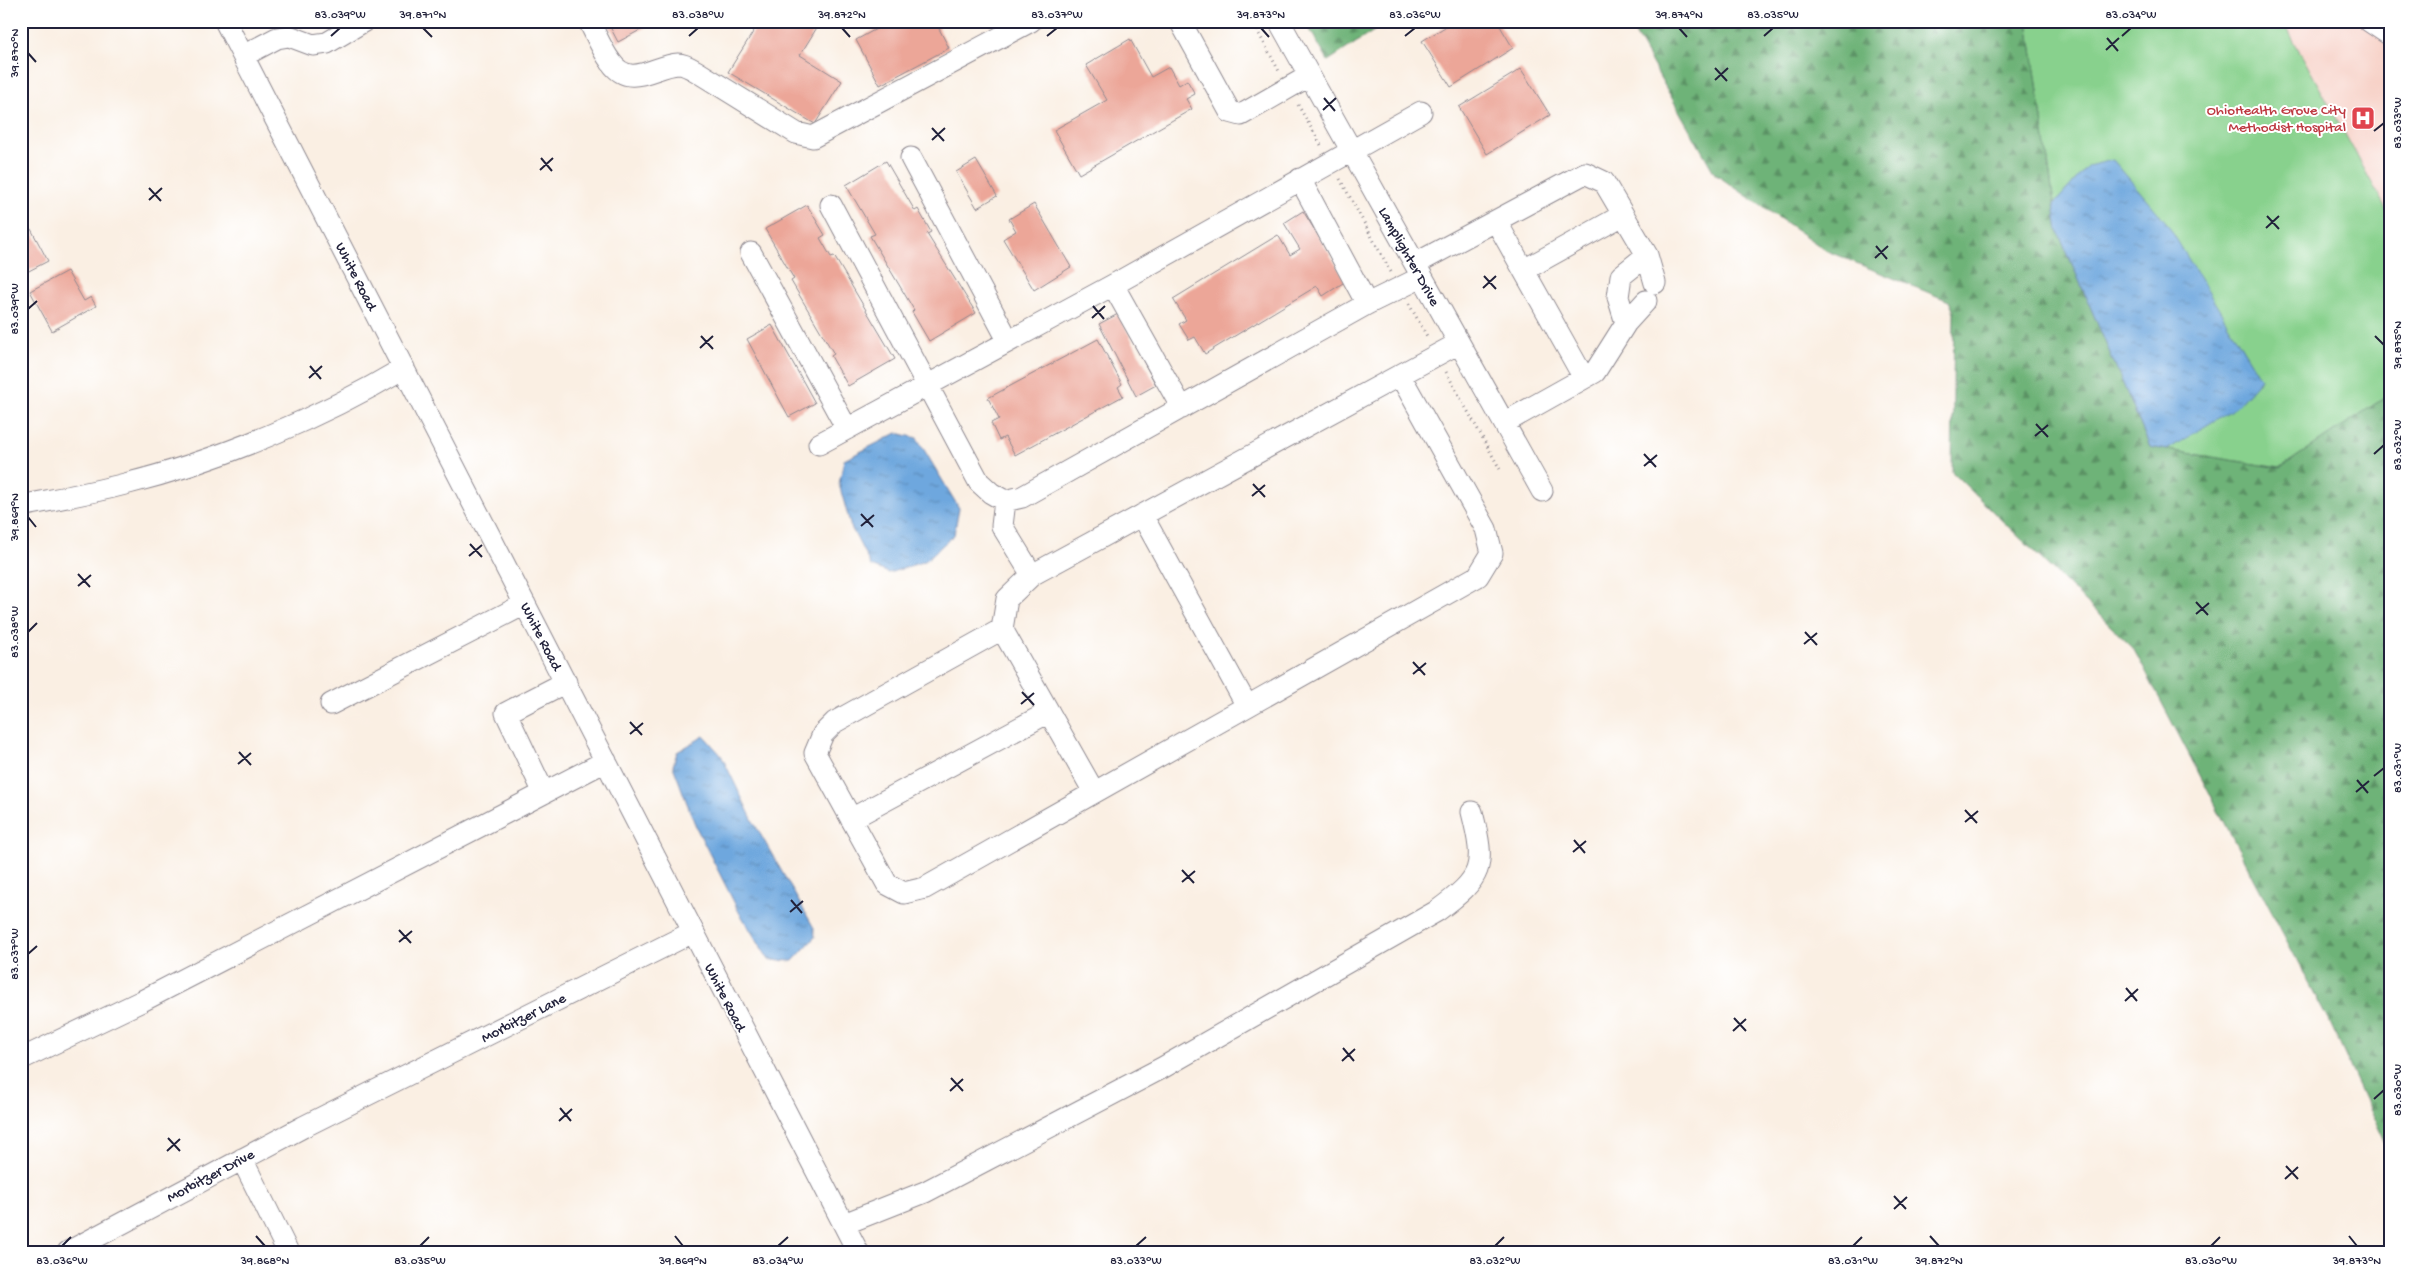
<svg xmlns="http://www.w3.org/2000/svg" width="2411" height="1273" viewBox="0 0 2411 1273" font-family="'Gochi Hand',sans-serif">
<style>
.built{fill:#f7d1c7}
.grass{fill:#88d18d;stroke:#557a64}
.forest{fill:url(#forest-firs);stroke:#486a5a}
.water{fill:url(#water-ripples);stroke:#48648c}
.building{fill:#eca698}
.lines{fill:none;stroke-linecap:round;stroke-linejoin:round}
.minor-casing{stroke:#8e888f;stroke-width:23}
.path{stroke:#8e888f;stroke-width:3;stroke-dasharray:1 4;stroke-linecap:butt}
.minor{stroke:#fff;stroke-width:21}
.ticks{fill:none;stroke:#22223b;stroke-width:2}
.labels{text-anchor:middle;stroke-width:4;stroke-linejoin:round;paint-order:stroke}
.health-label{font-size:15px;fill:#be3a42;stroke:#fff;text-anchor:end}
.street-label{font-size:15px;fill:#22223b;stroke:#fff}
.neatline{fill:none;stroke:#22223b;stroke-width:2}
.ticks-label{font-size:12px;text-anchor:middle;fill:#22223b}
</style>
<defs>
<pattern id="forest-firs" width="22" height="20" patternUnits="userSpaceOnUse" patternTransform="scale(1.25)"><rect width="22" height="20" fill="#6eb378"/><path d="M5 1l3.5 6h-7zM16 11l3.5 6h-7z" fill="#5a9164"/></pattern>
<pattern id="water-ripples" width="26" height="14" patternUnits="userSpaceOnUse" patternTransform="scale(1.25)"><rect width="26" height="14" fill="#6ea7de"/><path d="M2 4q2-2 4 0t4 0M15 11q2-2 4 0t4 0" fill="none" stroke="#5a88b5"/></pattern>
</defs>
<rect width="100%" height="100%" fill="#fff"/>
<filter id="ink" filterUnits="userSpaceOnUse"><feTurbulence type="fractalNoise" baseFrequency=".02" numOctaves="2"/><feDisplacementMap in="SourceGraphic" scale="10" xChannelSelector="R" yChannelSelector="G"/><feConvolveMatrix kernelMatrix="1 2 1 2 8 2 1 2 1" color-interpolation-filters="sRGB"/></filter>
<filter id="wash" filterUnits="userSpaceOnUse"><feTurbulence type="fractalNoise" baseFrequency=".0096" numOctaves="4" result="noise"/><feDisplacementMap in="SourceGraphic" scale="20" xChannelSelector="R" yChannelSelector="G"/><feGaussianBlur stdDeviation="1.12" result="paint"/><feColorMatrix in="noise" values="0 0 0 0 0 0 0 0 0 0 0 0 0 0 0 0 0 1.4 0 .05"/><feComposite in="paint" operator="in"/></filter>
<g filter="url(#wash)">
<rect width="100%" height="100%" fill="#faefe3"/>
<path class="built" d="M2283,21H2390V216Z"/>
<path class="grass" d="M2028,21H2283L2390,216V394L2280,468L2167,450L2181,439L2088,166L2054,204Z"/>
<path class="forest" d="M1305,21H1389L1328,61Z
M1628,21H2028L2058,231L2150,447L2280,468L2390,394V1154L2331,1025L2133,648L1952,472L1954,312L1949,301L1827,251L1715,174Z"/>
<path class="water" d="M2113,160L2166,222L2261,379L2236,407L2167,450L2150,447L2058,231L2054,204L2088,166Z
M897,433L917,438L959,508L954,535L925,561L889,573L871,566L851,527L839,484L844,460Z
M704,736L721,755L754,823L814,928L815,937L793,961L769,960L739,912L696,827L673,766L677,752Z"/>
<g id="blocks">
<path class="building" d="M607,21H657L618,42Z
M760,21H821L800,55L842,81L815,124L728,72Z
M874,21H935L949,48L880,85L856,40L878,28Z
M1455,21H1497L1513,48L1451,87L1422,41Z
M1130,39L1151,77L1169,67L1179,85L1187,80L1195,94L1186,99L1192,109L1079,174L1054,130L1107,100L1086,65Z
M1521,69L1550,115L1487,154L1459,107Z
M976,160L997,196L977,208L956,172Z
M886,161L915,211L918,209L931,232L927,234L976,313L929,341L912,312L914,310L870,236L875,234L846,185Z
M1034,204L1071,267L1034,290L1003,239L1016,231L1009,219Z
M807,205L825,235L820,238L831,257L834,256L895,359L848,386L831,356L834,354L791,281L794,279L765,229Z
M1303,211L1346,281L1323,296L1317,286L1205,354L1195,337L1189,340L1179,324L1186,320L1173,299L1278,235L1290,255L1300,249L1284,223Z
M31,229L48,261L21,275V234Z
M67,271L84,301L91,297L96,306L52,331L30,291Z
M1118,314L1156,385L1136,396L1099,324Z
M772,325L815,403L789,417L747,339Z
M1098,339L1122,384L1118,387L1123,396L1015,455L1005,437L999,440L991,423L999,419L988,398Z"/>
</g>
</g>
<g filter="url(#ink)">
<use href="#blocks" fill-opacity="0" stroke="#8e888f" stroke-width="1"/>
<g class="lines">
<g class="minor-casing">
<path id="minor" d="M225,21L858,1252
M589,21C596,35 602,50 611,62C630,90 655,65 678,64C684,64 691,68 696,71L796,133L813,137L1031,21
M1180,21L1230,112L1241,115L1309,76
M1279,21L1542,491
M2369,21L2390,35
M243,56L277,38L289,36L313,45L327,43L364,21
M911,158L1008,340
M1300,179L1367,304
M831,205L979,482L991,493L1005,501L1022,497L1367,304L1422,277
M1496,221L1584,378
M751,253L847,429
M1647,255L1655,283
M1415,264L1585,173L1604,182L1647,255L1621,276L1618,297L1626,323L1595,372L1504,423
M1524,270L1623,215
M1113,285L1182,408
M1626,323L1646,301
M819,444L1113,285L1421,112
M1005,501L1002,526L1032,575L1007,599L1002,629L835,722L823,734L815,753L887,884L904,893L925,888L1478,576L1492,553L1486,529L1400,375L1459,343
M21,506C56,499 91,493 125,484C218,461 322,417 404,368
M1142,515L1247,706
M1032,575L1400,375
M1002,629L1094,792
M331,704L525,604
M544,793L506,713L566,682
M851,819L1049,712
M21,1059L142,1001L606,761
M242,1159L288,1252
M844,1224L925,1192L1162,1068L1437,911C1483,877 1486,868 1472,812
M68,1252L303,1127L693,932"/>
</g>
<path class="path" d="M1252,21L1279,71
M1298,105L1321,145
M1340,179L1391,272
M1409,304L1428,338
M1446,372L1501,471"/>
<use href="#minor" class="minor"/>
</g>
</g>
<path class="ticks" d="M423,28L432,37M842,28L850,37M1261,28L1269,37M1679,28L1687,37M331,36L340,28M689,36L698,28M1047,36L1057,28M1405,36L1415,28M1764,36L1773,28M2122,36L2131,28M2107,38L2118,51M2106,50L2119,38M28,53L36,62M1715,68L1727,81M1715,80L1728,68M1324,98L1335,111M1323,110L1336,98M932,128L944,141M2374,131L2384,123M932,140L945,128M541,158L552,171M540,170L553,158M149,188L161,201M149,200L162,188M2267,216L2279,229M2266,228L2279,216M1876,246L1887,259M1875,258L1888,246M1484,276L1496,289M1483,288L1496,276M1093,306L1104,319M28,309L37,301M1092,318L1105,306M701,336L713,349M2375,336L2384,345M700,348L713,336M310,366L321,379M309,378L322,366M2036,424L2048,437M2035,436L2048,425M1644,454L1656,467M2374,454L2384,445M1644,466L1657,455M1253,484L1265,497M1252,496L1265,485M861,514L873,527M28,517L36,527M861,526L874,515M470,544L482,557M469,556L482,545M78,574L90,587M78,586L91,575M2196,602L2208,615M2196,614L2209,603M28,632L37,623M1805,632L1817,645M1804,644L1817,633M1413,662L1425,675M1413,674L1426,663M1022,692L1034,705M1021,704L1034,693M630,722L642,735M630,734L643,723M239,752L251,765M238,764L251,753M2374,776L2384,768M2357,780L2368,793M2356,792L2369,781M1965,810L1977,823M1965,822L1978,811M1574,840L1585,853M1573,852L1586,841M1182,870L1194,883M1182,882L1195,871M791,900L802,913M790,912L803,901M399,930L411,943M399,942L412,931M28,954L37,946M2126,988L2137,1001M2125,1001L2138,989M1734,1018L1746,1031M1733,1031L1746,1019M1343,1048L1354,1061M1342,1061L1355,1049M951,1078L963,1091M950,1091L963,1079M2374,1099L2384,1090M560,1108L571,1121M559,1121L572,1109M168,1138L180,1151M167,1151L180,1139M2286,1166L2298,1179M2285,1179L2298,1167M1894,1196L1906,1209M1894,1209L1907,1197M256,1236L265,1246M675,1236L683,1246M1930,1236L1939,1246M2349,1236L2357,1246M62,1246L71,1237M420,1246L429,1237M778,1246L788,1237M1136,1246L1146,1237M1495,1246L1504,1237M1853,1246L1862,1237M2211,1246L2220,1237"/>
<defs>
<g id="hospital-square" transform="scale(1.25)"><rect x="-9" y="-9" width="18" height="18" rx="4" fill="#e0444e" stroke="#fff"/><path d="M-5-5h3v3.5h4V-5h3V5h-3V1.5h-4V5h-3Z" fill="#fff"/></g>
</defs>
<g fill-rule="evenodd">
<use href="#hospital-square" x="2363" y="118"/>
</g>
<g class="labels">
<g class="health-label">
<text x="2346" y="114">OhioHealth Grove City<tspan x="2346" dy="17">Methodist Hospital</tspan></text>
</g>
<g class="street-label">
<text transform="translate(1410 256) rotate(61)" y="5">Lamplighter Drive</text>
<text transform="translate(357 276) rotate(63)" y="5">White Road</text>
<text transform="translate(542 636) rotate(63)" y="5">White Road</text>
<text transform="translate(726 997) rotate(63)" y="5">White Road</text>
<text transform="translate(523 1017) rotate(-27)" y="5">Morbitzer Lane</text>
<text transform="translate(210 1175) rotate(-28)" y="5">Morbitzer Drive</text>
</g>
</g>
<rect width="2411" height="1273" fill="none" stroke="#fff" stroke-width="55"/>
<rect x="28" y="28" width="2356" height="1218" class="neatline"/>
<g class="ticks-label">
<text x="340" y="18">83.039°W</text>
<text x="423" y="18">39.871°N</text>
<text x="698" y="18">83.038°W</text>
<text x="842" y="18">39.872°N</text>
<text x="1057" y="18">83.037°W</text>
<text x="1261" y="18">39.873°N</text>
<text x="1415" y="18">83.036°W</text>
<text x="1679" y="18">39.874°N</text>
<text x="1773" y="18">83.035°W</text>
<text x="2131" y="18">83.034°W</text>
<text transform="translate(14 53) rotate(-90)" y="4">39.870°N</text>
<text transform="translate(2397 123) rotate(-90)" y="4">83.033°W</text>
<text transform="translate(14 309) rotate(-90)" y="4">83.039°W</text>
<text transform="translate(2397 345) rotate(-90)" y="4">39.875°N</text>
<text transform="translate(2397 445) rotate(-90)" y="4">83.032°W</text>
<text transform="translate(14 517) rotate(-90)" y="4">39.869°N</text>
<text transform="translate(14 632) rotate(-90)" y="4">83.038°W</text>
<text transform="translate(2397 768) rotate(-90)" y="4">83.031°W</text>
<text transform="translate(14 954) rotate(-90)" y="4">83.037°W</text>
<text transform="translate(2397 1090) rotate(-90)" y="4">83.030°W</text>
<text x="62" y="1264">83.036°W</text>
<text x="265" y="1264">39.868°N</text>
<text x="420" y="1264">83.035°W</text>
<text x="683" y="1264">39.869°N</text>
<text x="778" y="1264">83.034°W</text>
<text x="1136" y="1264">83.033°W</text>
<text x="1495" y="1264">83.032°W</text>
<text x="1853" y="1264">83.031°W</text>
<text x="1939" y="1264">39.872°N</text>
<text x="2211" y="1264">83.030°W</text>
<text x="2357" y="1264">39.873°N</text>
</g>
</svg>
